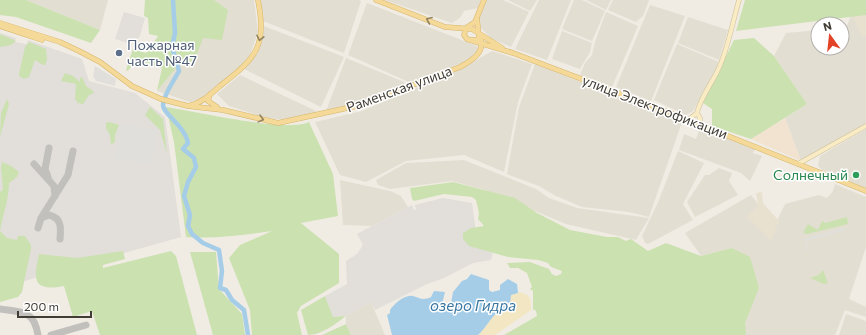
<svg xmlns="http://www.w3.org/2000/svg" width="866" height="335" viewBox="0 0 866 335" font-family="Commissioner,sans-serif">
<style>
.residential{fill:#e3ded2}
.commercial{fill:#f1e3d0}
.industrial{fill:#e2ded9}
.education{fill:#e8e1cf}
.green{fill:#cbe1b0}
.sand{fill:#f2e7c2}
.parking{fill:#e1dfdc}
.water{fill:#a5cde8}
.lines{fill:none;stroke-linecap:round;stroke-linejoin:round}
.river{stroke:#a5cde8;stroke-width:4.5}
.taxiway{stroke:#c2c0bc;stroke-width:7}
.secondary-casing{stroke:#ccbe97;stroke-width:5}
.primary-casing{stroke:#d7b66b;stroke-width:5.5}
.secondary{stroke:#f9ecc5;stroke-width:4}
.primary{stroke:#f4d999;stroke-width:4.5}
.oneway{stroke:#928361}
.service-dot{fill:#5c6f8a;stroke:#fff;stroke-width:1.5}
.leisure-dot{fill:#2e9e5b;stroke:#fff;stroke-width:1.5}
.labels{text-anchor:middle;stroke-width:3;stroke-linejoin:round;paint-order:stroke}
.service-label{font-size:14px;fill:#4e5e75;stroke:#fff;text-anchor:start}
.street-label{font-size:14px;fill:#413c34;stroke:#fff}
.leisure-label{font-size:14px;fill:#27864d;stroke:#fff;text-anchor:end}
.water-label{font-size:15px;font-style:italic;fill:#3976a2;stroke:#fff}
</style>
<rect width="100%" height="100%" fill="#f0ece4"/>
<path class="residential" d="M26,0H108L100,30Z
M206,0H254L258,32L249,58L199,101L190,102L157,91L181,62L193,64Z
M259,0H359L361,1L344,53L263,21Z
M385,0H481L478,8L464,11L460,18L452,23Z
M485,0H503L529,12L511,47L492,39L479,26L478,18Z
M508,0H537L530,11Z
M539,0H571L547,60L515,49Z
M574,0H582L605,11L592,41L562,29Z
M586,0H611L606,10Z
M613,0H649L643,16L636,22L608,10Z
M856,0H866V124L801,161L785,118L807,104L774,56L786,33L818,30V48H842V27L847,26Z
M367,3L477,46L479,50L467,61L411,83L348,55Z
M650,5L685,16L651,101L616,87Z
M606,12L638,26L612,87L580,75L585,63L592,55L595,42Z
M688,17L728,30L719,60L678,43Z
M264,26L344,57L321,107L244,69L257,54L263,38Z
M562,31L592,43L590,52L580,69L552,59Z
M677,44L719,62L716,72L693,111L686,115L654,100Z
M492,51L532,64L518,102L504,172L464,155L406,161L366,182L340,175L315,122L362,111L459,70Z
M346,58L404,82V85L359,104L326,111Z
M535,64L682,122L649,217L629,212L582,207L554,195L539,186L507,174L519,107Z
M240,75L316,111L317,113L285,120L267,118L229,106L217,94Z
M700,128L755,149L753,153L762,156L750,181L741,173L679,150L684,134L696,139Z
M866,129V189L822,170L818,166L820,156Z
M678,151L704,163L683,204L693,220L648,244L645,243L642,236L659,200Z
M464,160L536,189L549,198L577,208L649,218L636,240L566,224L485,190L452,181L390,189L378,185L376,180L406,163Z
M719,168L732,173L729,181L738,195L695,217L687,202L705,175H709Z
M340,180L390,191L401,196L408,207L372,226L343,225Z
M835,184L866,197V247L849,299L866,307V317L845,310L835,335H741L732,248L701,256L685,233L751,195L775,225L785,204L819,195L827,198L833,191Z
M371,302L385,335H351L346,324V316Z
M846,314L866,321V335H839Z"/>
<path class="commercial" d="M785,118L801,161L751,139Z"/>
<path class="industrial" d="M124,12L145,18L140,36L135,42L131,41L128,43L115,39Z
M0,33L16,38L15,42L27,44L28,40L82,59L89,81L135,93L165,117L181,237L0,288Z
M443,198L472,203L476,233L489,252L493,253L491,260L473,263L444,278L427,284L375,310L371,302L346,316L333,317L325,296L347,284L346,261L357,254L363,245L357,234L412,205L414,210H416L415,205Z"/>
<path class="education" d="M866,2V35L863,37L852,15Z
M762,192L763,203L779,221L771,240L747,217L758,206L756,193Z"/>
<path class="green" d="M0,0H26L100,30L91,43L16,17L0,15Z
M145,0H214L228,10L222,40L203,38L193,65L181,62L157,91L162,68L136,60L128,71L126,70L133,49L146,53C149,45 154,43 158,36L149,34L148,18L144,16Z
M745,0H866V15L736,31Z
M0,34L16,41L11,45L0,47Z
M754,38L774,56L807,104L751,139L712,126V109L703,103L734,40Z
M29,42L46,49L47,60L45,65H43L35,60L29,77L24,79L19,76V74L25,47Z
M65,73L73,76L80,82V78L82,77L86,86L93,91L94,93L89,95L83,104L78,103L75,99L76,84L61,81Z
M7,99L9,104L0,137L1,113Z
M150,107L163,119L167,154L160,130L145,115Z
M166,107C194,111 287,133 309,122L333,174L338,216L301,223L339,254V283L301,306L297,313L302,335H252L250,310L229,258L240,245L272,231C243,235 215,239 186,237L174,142Z
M109,122L119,125L115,135V142L111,145L110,135L106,128V123Z
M2,162L11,166L19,172L17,177L9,183C9,199 3,214 0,231V192L3,189L1,168Z
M453,182L515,198L537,213L570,230L607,237H618L626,241L631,239L648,251L666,243L701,256L732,248L750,257L759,288L745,323L746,335H504L537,316L536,311L533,309V291L530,289L532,287L527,273L518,268H510L507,263L530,262L549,269L552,274L556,276L561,274L562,271L551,267L548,263L538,260L508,257L469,246L463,239V233L471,228L484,226L478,219L479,213L476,200L472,197L444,194L414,201L412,199L410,188Z
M847,217L848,224L807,234L803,233L808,224L818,230L822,221L825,223Z
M0,231L7,238L17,240L18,236H25L31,245V249L22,292L18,297L0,302Z
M123,251L125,259L103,265V268L171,251L176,256L197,335H100L92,311L73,317L64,286C33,292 33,280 39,254L77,258Z
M190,252H216L219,289L242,314L245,335H213Z
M823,270L828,283L824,284L810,278L819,275Z
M325,296L333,317L346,316C336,324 321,335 308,335L301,310Z
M346,324L351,335H322Z"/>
<path class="sand" d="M519,292C531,295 531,298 531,310L495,335H478C487,327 490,317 501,310L504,311L507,304L510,303L511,295L518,293Z"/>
<path class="parking" d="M95,66L116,79L115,86L96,81L93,76Z
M120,124L157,129L152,164L115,159Z
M844,228L845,230L806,241L808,249L806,250L805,239Z"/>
<path class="water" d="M471,274L489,280V290L492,292L500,290V285L508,279L517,284L518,293L511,295L510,304H507L504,311L501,310C490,317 487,327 478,335H392L387,315L390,313V310C394,304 405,294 413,296C420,298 423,301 431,297L434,291L445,292L442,304L447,307L451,303L453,292L462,281L467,279Z"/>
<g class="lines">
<path class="river" d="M173,0L175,33L172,47L179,71C174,81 164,93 163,105C163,114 185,126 188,143L183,149L194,158L196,167L188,182L184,196L190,215L188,226L192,234L203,243L219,250L222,271L220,288L226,290L232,300L244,310L248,335"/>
<path class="taxiway" d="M34,164L54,186L55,196
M48,177L45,169L49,148
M41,218L49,215C62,218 61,228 60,239
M38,228L41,218L68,175L73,151
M0,309C22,312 34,310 38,335
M51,335L86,325"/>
<g class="secondary-casing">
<path id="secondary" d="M697,113L700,118V124
M688,120L697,113C701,95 715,80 721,63C729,43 733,21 739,0
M798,164L866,126"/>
</g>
<g class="primary-casing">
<path id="primary" d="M376,0L445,27L472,29L502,48
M0,23L60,42L79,51L100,62L132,86L161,99L188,106L223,110L278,123L361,105L460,67C475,59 488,50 478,32
M0,26L42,40
M466,28L464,35L467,39L513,53L650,105L866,191
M466,28L475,22L484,0
M472,40H477L479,37L477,19
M210,94L208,101L217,107
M189,106C202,103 211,94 220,86C256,58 267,47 258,0"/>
</g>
<use href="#secondary" class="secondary"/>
<use href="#primary" class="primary"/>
</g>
<defs><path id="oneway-chevron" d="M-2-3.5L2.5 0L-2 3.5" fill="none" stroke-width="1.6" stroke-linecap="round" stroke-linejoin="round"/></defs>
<g class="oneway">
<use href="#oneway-chevron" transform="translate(429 20) rotate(-158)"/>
<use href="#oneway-chevron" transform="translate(260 38) rotate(102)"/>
<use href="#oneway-chevron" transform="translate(261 119) rotate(15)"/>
</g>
<circle class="service-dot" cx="119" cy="53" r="4"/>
<circle class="leisure-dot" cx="856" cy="175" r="4"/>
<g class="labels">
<g class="service-label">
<text x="127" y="50">Пожарная<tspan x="127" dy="16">часть №47</tspan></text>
</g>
<g class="street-label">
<text transform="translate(399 89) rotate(-20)" y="5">Раменская улица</text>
<text transform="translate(655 107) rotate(21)" y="5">улица Электрофикации</text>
</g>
<g class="leisure-label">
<text x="848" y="180">Солнечный</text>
</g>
<g class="water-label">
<text x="473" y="311">озеро Гидра</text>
</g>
</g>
<g transform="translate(830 36) rotate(345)"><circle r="19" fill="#ffffff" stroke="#b3b1ae"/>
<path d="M0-3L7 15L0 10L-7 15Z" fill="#e44227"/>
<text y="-6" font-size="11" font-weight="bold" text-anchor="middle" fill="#413c34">N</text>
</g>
<path d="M18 311v6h73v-6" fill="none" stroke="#413c34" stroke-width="2"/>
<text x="24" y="311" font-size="12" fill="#413c34" stroke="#ffffff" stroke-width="3" paint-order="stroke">200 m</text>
</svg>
